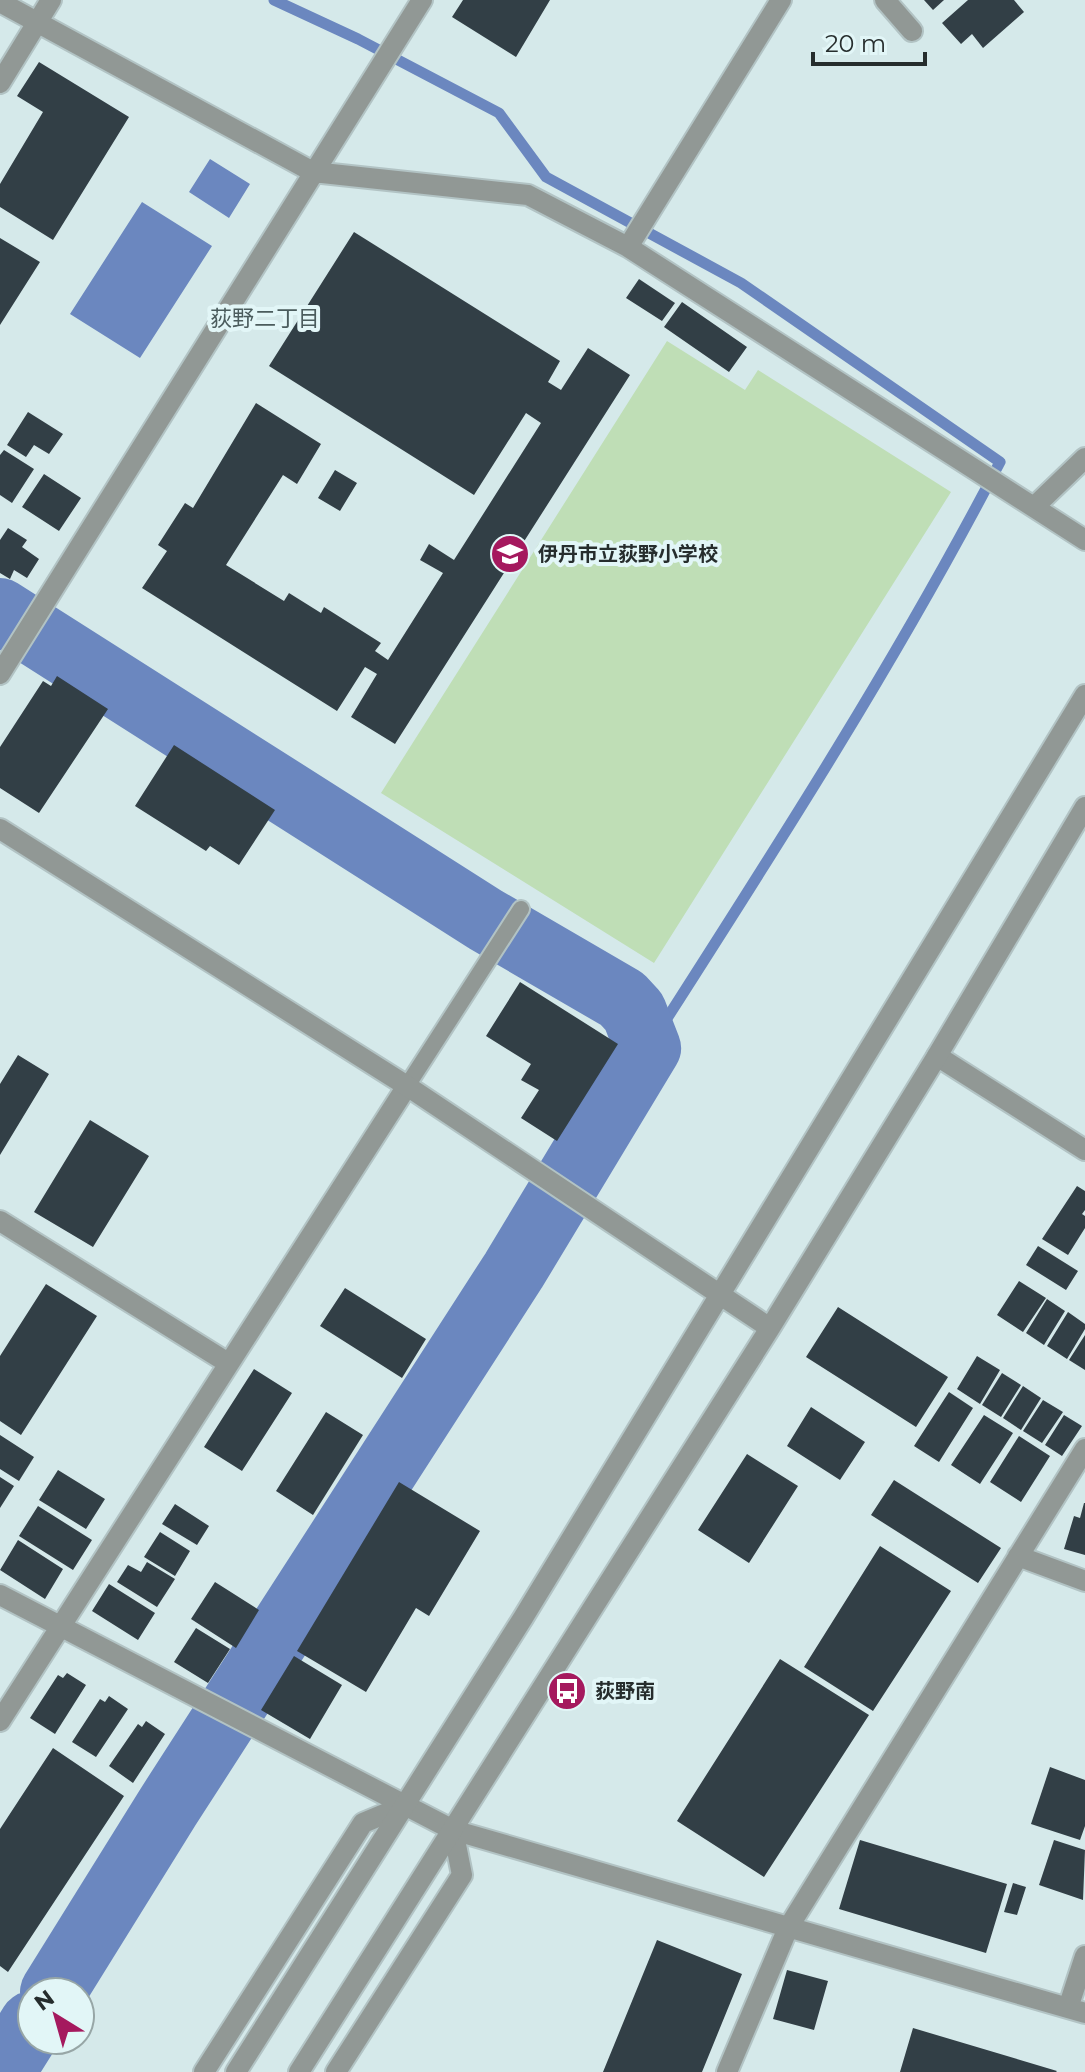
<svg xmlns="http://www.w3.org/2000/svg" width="1085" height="2072" viewBox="0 0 1085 2072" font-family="Montserrat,'Noto Sans JP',sans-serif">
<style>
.green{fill:#bfdeb6}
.water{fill:#6b87bf}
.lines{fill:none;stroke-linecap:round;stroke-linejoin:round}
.stream{stroke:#6b87bf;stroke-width:11}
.river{stroke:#6b87bf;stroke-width:66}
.building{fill:#323f46}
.service-casing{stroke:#b2c3c4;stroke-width:20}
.minor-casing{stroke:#b2c3c4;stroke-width:24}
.tertiary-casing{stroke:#b2c3c4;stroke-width:24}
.service{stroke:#919895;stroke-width:16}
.minor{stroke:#919895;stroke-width:20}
.tertiary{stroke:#919895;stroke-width:20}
.labels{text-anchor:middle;stroke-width:8;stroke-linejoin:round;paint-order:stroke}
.poi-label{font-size:20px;font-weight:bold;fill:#262d2d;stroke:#e2f6f7;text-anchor:start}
.neighbourhood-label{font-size:22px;fill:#4b5c5d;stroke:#e2f6f7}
</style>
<rect width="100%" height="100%" fill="#d5e9ea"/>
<path class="green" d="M667,341L745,390L758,370L951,492L654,963L381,793Z"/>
<path class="water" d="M210,159L250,184L229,218L189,192Z
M142,202L212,246L140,358L70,314Z"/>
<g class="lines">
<path class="stream" d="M274,0L358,39L499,113L546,177L741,283L1000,462C895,664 771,856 648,1048"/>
<path class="river" d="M0,611L486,920L622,999L634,1012L648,1048L514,1270L168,1807L53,1992
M2,2072L32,2024"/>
</g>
<path class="building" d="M463,0H550L516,57L452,17Z
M924,0H944L933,10Z
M968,0H1014L1024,12L983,48L972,34L961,44L942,23Z
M39,62L129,117L53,240L0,207V184L43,112L17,96Z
M354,232L560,361L548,382L561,390L588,348L630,375L395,744L351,717L377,674L365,667L337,711L142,588L167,551L158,545L185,503L193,508L256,403L321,444L297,484L283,475L226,565L284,601L289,593L321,613L324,607L381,643L375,651L388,660L443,573L420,560L429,544L454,560L541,423L526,413L474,495L269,366Z
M0,238L40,262L0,325Z
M639,279L675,303L662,321L626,298Z
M682,302L747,347L729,372L664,327Z
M28,412L63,434L49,454L34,445L26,457L7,445Z
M4,450L34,469L12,503L0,495V455Z
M335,470L357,483L340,511L318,498Z
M44,474L81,498L59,531L22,507Z
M8,528L27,540L22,547L39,559L27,578L14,570L10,579L0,573V540Z
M57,676L108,709L39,813L0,788V747L43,681L51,686Z
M174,745L275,810L239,865L210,846L206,851L135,806Z
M520,982L618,1044L557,1141L521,1118L539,1090L521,1080L531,1064L486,1036Z
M18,1055L49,1074L0,1155V1084Z
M90,1120L149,1156L93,1247L34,1212Z
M1077,1186L1085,1191V1210L1082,1214L1085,1216V1228L1068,1255L1042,1239Z
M1038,1246L1078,1271L1066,1290L1026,1265Z
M1019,1281L1046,1298L1023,1332L997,1315Z
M46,1284L97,1316L21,1435L0,1421V1356Z
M345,1288L426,1339L402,1378L320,1326Z
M1047,1299L1065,1311L1044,1345L1026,1333Z
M838,1307L948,1377L916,1427L806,1357Z
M1068,1312L1085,1324V1329L1067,1359L1047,1346Z
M1085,1335V1370L1069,1360Z
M977,1356L1000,1370L980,1404L957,1389Z
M254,1369L292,1393L242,1471L204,1447Z
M1002,1373L1021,1385L1001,1417L982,1405Z
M1023,1386L1041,1398L1021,1430L1003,1418Z
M949,1392L973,1408L939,1462L914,1446Z
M1043,1400L1063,1412L1042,1443L1023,1431Z
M811,1407L865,1442L840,1480L787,1446Z
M326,1412L363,1435L313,1515L276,1491Z
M984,1415L1013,1433L980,1484L951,1465Z
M1064,1415L1082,1426L1062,1456L1045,1445Z
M0,1435L34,1457L19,1481L0,1469Z
M1019,1436L1050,1456L1021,1502L990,1482Z
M747,1454L798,1486L749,1563L698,1530Z
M58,1470L105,1499L86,1529L39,1500Z
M0,1477L14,1486L0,1508Z
M894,1480L1001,1548L978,1583L871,1515Z
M399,1482L480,1531L429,1616L416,1608L366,1692L297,1651Z
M1084,1503H1085V1555L1064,1549L1074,1516L1080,1518Z
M175,1504L209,1526L197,1545L162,1524Z
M38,1506L92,1540L73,1570L19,1536Z
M160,1532L190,1551L175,1576L144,1557Z
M18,1540L63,1569L45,1599L0,1570Z
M880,1546L951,1591L873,1711L804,1667Z
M147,1562L175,1579L157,1607L117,1582L128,1565L141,1572Z
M215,1582L259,1610L236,1648L191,1619Z
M109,1584L155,1613L138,1640L92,1611Z
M196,1628L230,1649L208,1683L174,1662Z
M294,1656L342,1685L310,1739L261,1710Z
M780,1659L869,1715L764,1877L677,1821Z
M67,1673L86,1685L55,1734L30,1718L58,1675L63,1678Z
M109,1696L128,1709L96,1757L72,1742L100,1699L105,1702Z
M146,1721L165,1734L133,1783L109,1766L138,1724L142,1727Z
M53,1748L124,1796L8,1972L0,1966V1829Z
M1050,1767L1085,1780V1826L1080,1840L1031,1824Z
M860,1840L1007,1884L986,1953L839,1909Z
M1054,1840L1085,1850L1083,1900L1039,1885Z
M1013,1883L1026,1887L1017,1915L1004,1912Z
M657,1940L742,1974L702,2072H603Z
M787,1970L828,1981L814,2030L773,2019Z
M913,2028L1057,2071L1056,2072H900Z"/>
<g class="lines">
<g class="service-casing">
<path id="service" d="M407,1086L521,909"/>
</g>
<g class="minor-casing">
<path id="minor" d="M885,0L912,31
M0,2L313,172L528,195L628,247L1085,540
M0,83L51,0
M628,247L781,0
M1034,507L1085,458
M0,674L422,0
M937,1056L1085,1150
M0,1221L228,1363
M1018,1556L1085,1581
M0,1595L453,1830L1085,2013
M0,1721L407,1086
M1068,2008L1085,1956
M204,2072L363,1823L406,1805
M336,2072L462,1875L453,1830
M727,2072L788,1928L1085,1449"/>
</g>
<g class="tertiary-casing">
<path id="tertiary" d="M0,829L407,1086L770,1328
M236,2072L523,1618L1085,695
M299,2072L770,1328L937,1056L1085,807"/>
</g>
<use href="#service" class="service"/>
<use href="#minor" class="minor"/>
<use href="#tertiary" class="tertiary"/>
</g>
<defs>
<g id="school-disc" transform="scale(2)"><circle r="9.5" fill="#a5195e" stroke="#e2f6f7"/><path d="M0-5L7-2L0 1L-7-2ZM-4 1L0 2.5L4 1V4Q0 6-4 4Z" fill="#fff"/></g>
<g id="bus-disc" transform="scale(2)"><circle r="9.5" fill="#a5195e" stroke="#e2f6f7"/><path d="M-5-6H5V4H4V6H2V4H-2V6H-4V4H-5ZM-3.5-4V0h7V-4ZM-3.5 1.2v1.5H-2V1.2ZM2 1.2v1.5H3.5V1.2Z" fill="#fff"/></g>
</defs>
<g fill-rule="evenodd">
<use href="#school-disc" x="510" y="554"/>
<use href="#bus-disc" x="567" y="1691"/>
</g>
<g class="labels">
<g class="poi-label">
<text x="538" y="561">伊丹市立荻野小学校</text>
<text x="595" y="1698">荻野南</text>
</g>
<g class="neighbourhood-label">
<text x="265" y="326">荻野二丁目</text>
</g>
</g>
<g transform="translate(56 2016) rotate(323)"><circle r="38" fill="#e2f6f7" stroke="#97a6a6" stroke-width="2"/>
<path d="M0-6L14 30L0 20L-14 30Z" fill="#a5195e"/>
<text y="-12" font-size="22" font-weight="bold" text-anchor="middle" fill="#262d2d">N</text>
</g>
<path d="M813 52v12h112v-12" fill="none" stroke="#262d2d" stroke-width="4"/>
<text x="825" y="52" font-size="24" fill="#262d2d" stroke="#e2f6f7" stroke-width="6" paint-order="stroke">20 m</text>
</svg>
